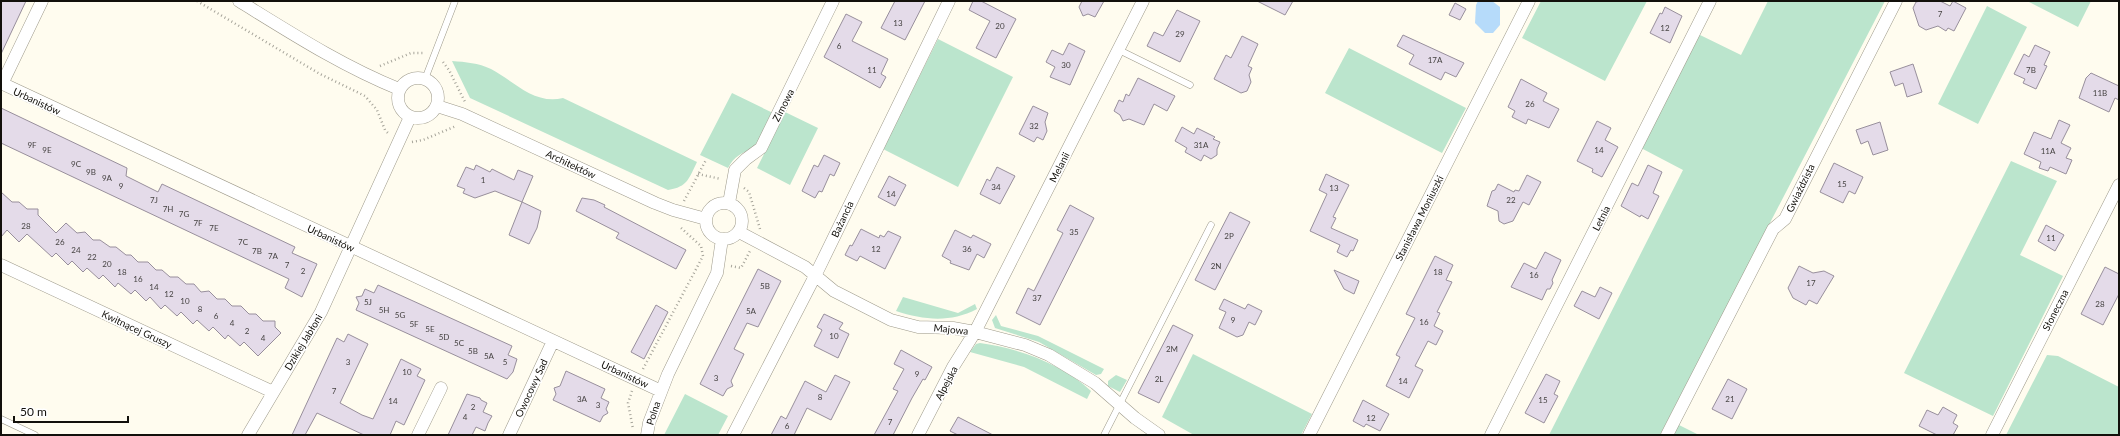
<svg xmlns="http://www.w3.org/2000/svg" width="2120" height="436" viewBox="0 0 2120 436" font-family="Lato,sans-serif">
<style>
.green{fill:#bbe5cd}
.water{fill:#b6dbfa}
.building{fill:#e4dbe9;stroke:#988f9c}
.lines{fill:none;stroke-linecap:round;stroke-linejoin:round}
.lane-casing{stroke:#9e9a8b;stroke-width:7}
.street-casing{stroke:#9e9a8b;stroke-width:13}
.path{stroke:#a6a49a;stroke-width:2.5;stroke-dasharray:1 3;stroke-linecap:butt}
.lane{stroke:#fff;stroke-width:6}
.street{stroke:#fff;stroke-width:12}
.labels{text-anchor:middle;stroke-width:3.5;stroke-linejoin:round;paint-order:stroke}
.number-label{font-size:8px;fill:#464342}
.street-label{font-size:10px;fill:#12100b;stroke:#fff}
</style>
<rect width="100%" height="100%" fill="#fffcef"/>
<path class="green" d="M1541,1H1647L1605,81L1522,38Z
M1768,1H1885L1660,435H1549L1683,170L1641,148L1698,34L1741,55Z
M2027,1H2091L2078,27Z
M1987,6L2027,27L1978,124L1938,104Z
M938,39L1013,77L958,187L883,149Z
M1349,48L1466,108L1442,153L1325,93Z
M452,61C466,62 478,63 491,69C514,81 534,105 563,98L697,162C689,178 688,187 668,190L470,98Z
M732,93L773,113L754,148C742,153 734,156 728,168L700,155Z
M785,112L818,128L790,185L757,168Z
M2011,161L2057,181L2020,255L2063,276L1993,416L1904,373Z
M903,297L958,313L975,304L977,309C950,323 924,320 896,311Z
M996,315L1001,326L1038,336L1104,369L1101,374L1096,375L1039,342L995,328L992,320Z
M980,343C1018,348 1063,364 1091,391L1087,399L1024,367L970,352L976,344Z
M1193,354L1312,414L1301,435H1194L1162,417Z
M2047,355L2058,356L2119,387V435H2006Z
M1116,375L1127,380L1120,392L1108,386V381Z
M685,394L728,416L718,435H664Z
M1677,424L1699,435H1671Z"/>
<path class="water" d="M1478,1H1492L1500,7V25L1493,33H1485L1475,23L1476,5Z"/>
<path class="building" d="M1,1H26L1,54Z
M895,1H925L905,40L881,28Z
M973,1H981L1016,19L996,58L976,48L990,21L969,10Z
M1082,1H1104L1095,17L1088,14L1083,16L1079,7Z
M1257,1H1293L1285,15Z
M1920,1H1940L1950,6L1953,1L1966,8L1954,31L1948,28L1946,31L1938,26L1926,30L1919,26L1913,8L1916,2Z
M1455,3L1466,9L1460,20L1449,15Z
M1665,7L1682,16L1670,43L1650,33L1660,13L1662,14Z
M1177,10L1200,21L1180,62L1147,46L1154,32L1163,36Z
M846,14L862,22L852,41L888,59L881,74L886,77L880,88L824,57Z
M1403,35L1464,63L1456,77L1445,72L1441,80L1409,64L1414,55L1397,46Z
M1242,36L1258,44L1248,66L1252,68L1249,75L1251,82L1247,91L1241,93L1214,79L1226,55L1231,58Z
M1069,43L1085,51L1070,85L1050,77L1055,67L1046,62L1052,50L1063,55Z
M2035,45L2050,52L2044,65L2047,66L2036,89L2023,83L2025,79L2014,74L2024,54L2029,57Z
M1913,64L1922,92L1907,97L1903,83L1895,86L1890,72Z
M2091,73L2119,86V100L2115,98L2109,112L2079,98L2086,78Z
M1138,78L1175,96L1167,111L1154,104L1144,125L1129,119L1123,121L1120,115L1114,111L1119,100L1123,102L1126,94L1129,96Z
M1521,79L1547,93L1543,101L1559,109L1549,128L1528,119L1526,124L1512,117L1515,111L1508,107Z
M1033,106L1048,113L1045,122L1047,131L1043,140L1037,137L1034,142L1019,134Z
M1,108L127,168L126,176L158,192L162,184L295,247L292,253L317,264L302,297L285,288L289,279L1,143Z
M2059,120L2070,125L2061,143L2071,148L2066,158L2072,160L2066,174L2050,167L2048,171L2039,168L2041,162L2024,154L2034,132L2051,139Z
M1597,121L1611,128L1605,140L1618,147L1602,177L1592,172L1593,169L1577,161Z
M1880,122L1888,150L1873,155L1868,141L1861,144L1856,130Z
M1182,127L1194,134L1197,128L1215,137L1213,139L1220,142L1217,149V155L1211,159L1204,155L1201,161L1185,152L1187,148L1175,141Z
M824,155L840,163L834,176L830,174L822,192L819,191L815,198L802,191L814,165L818,167Z
M1834,163L1863,177L1855,194L1849,191L1843,203L1820,192Z
M476,165L490,172L492,169L514,180L518,170L533,176L522,202L495,191L475,198L463,193L465,189L457,186L466,167L474,170Z
M1648,165L1662,172L1653,193L1659,196L1648,219L1641,215L1640,217L1621,206L1632,183L1638,186Z
M997,167L1015,176L1000,204L980,194L987,179L990,181Z
M1326,174L1349,185L1333,217L1336,218L1331,228L1358,240L1353,251L1351,250L1347,257L1337,252L1340,245L1310,231L1327,194L1319,190Z
M1527,175L1541,182L1529,205L1523,202L1513,221L1504,224L1499,221L1498,211L1487,206L1492,191L1495,190L1498,184L1514,192L1515,190L1519,191Z
M889,176L906,185L895,206L878,197Z
M1,192L12,202H19L27,209H38V215L56,233L66,223L77,233L85,232L93,240H100L110,247H116L126,255H131L138,262H148L156,270H162L170,277H178L186,284H194L201,292L209,291L217,299H225L232,306H241L249,314H256L263,321H275V327L281,333L258,356L244,342L240,346L228,335L225,339L213,327L209,331L197,320L193,324L181,312L177,316L165,305L161,309L150,297L146,301L135,290L131,294L118,283L115,287L103,275L99,279L87,268L83,272L72,261L68,265L56,253L52,257L27,234L19,242L7,230L1,237Z
M582,198L594,200L605,205L604,207L686,250L676,269L616,238L619,233L576,211Z
M522,202L541,211L537,228L529,244L509,235Z
M1070,205L1094,218L1040,325L1016,313L1028,288L1034,291L1063,233L1057,230Z
M1230,212L1250,222L1215,290L1195,280Z
M2046,225L2064,235L2055,251L2038,241Z
M861,229L879,238L880,235L884,237L888,231L901,237L885,269L860,256L857,261L845,255L850,245L852,246Z
M955,230L971,238L973,235L991,244L984,258L977,254L969,270L950,263L951,261L942,256Z
M1545,252L1561,260L1552,280L1553,283L1550,289H1547L1542,300L1511,287L1524,263L1536,269Z
M1435,256L1453,265L1446,280L1452,282L1437,312L1440,313L1434,326L1443,331L1436,345L1428,341L1415,366L1423,370L1409,398L1386,386L1400,357L1396,355L1415,318L1406,314Z
M1799,266L1813,273L1824,271L1834,276L1817,304L1809,300L1806,305L1793,298L1788,288Z
M2105,267L2119,274V294L2103,325L2081,314Z
M758,269L781,281L758,327L747,323L734,349L744,354L731,381L733,386L727,389L723,396L700,384Z
M1334,270L1359,281L1354,294L1344,289Z
M378,285L512,346L508,355L517,359L513,372L507,379L356,310L359,303L356,297L362,296L365,289L374,293Z
M1600,287L1612,293L1599,319L1574,306L1582,291L1595,297Z
M1224,299L1245,309L1248,304L1262,311L1255,325L1249,322L1243,335L1237,337L1219,328L1226,312L1219,309Z
M656,305L668,312L644,359L631,352Z
M824,314L843,323L839,329L849,334L838,358L814,346L822,330L817,327Z
M1173,325L1193,335L1159,403L1138,393Z
M348,334L368,344L340,403L362,415L373,419L401,359L421,369L417,376L425,380L404,425L396,421L390,435H364L317,413L305,435H292L337,338L344,342Z
M901,350L932,367L925,380L923,379L912,398L893,435H874L898,391L893,389L904,369L894,364Z
M566,371L605,389L601,398L609,402L606,409L608,413L603,416L600,422L553,400L556,394L554,388L560,386Z
M1546,374L1560,381L1554,394L1558,396L1544,423L1525,413Z
M835,375L850,382L831,420L807,408L794,435H771L781,416L786,419L805,381L826,392Z
M1728,379L1747,389L1732,419L1712,409Z
M467,394L480,398L481,400L487,403L483,412L492,416L488,423L485,431L476,427L472,435H448Z
M1363,400L1389,414L1380,431L1366,424L1364,427L1353,421Z
M1943,407L1957,415L1953,423L1958,426L1953,435H1937L1919,426L1927,410L1938,415Z
M958,417L993,435H958L950,431Z"/>
<g class="lines">
<g class="lane-casing">
<path id="lane" d="M1119,50L1190,85
M425,79L455,1
M1,419L35,435
M1104,435L1211,225"/>
</g>
<g class="street-casing">
<path id="street" d="M239,1C291,33 342,66 399,89
M398 98a20 20 0 1 1 40 0a20 20 0 1 1-40 0Z
M1,83L661,391
M2,84L42,1
M437,106L462,114L655,203L673,210L706,219
M706 221a18 18 0 1 1 36 0a18 18 0 1 1-36 0Z
M729,203L735,170L746,159L761,148L833,1
M739,232L805,267L834,291L891,320L918,327L953,328L975,332L1025,345L1049,355L1095,383L1135,418L1159,435
M1,265L273,392
M248,435L321,312L410,117
M418,435L441,388
M509,435L553,341
M647,435L649,423L668,374L717,273L722,239
M733,435L816,274L949,1
M918,435L953,367L975,332L1143,1
M1309,435L1529,1
M1491,435L1710,1
M1667,435L1773,229L1785,219L1896,1
M1992,435L2119,185"/>
</g>
<path class="path" d="M197,1L320,74L365,96L377,110L385,130L389,134
M443,62L449,70L465,102
M380,66L411,53H424
M412,142L423,140L456,126
M698,174L721,179
M744,188L749,192L760,229
M684,201L706,160
M731,266L741,268L750,251
M643,369L703,256L701,246L680,227
M632,391L628,403L633,429"/>
<use href="#lane" class="lane"/>
<use href="#street" class="street"/>
</g>
<g class="labels">
<g class="number-label">
<text x="1940" y="17">7</text>
<text x="898" y="26">13</text>
<text x="1000" y="29">20</text>
<text x="1665" y="31">12</text>
<text x="1180" y="37">29</text>
<text x="839" y="49">6</text>
<text x="1435" y="63">17A</text>
<text x="1066" y="68">30</text>
<text x="872" y="73">11</text>
<text x="2031" y="73">7B</text>
<text x="2100" y="96">11B</text>
<text x="1530" y="107">26</text>
<text x="1034" y="129">32</text>
<text x="32" y="148">9F</text>
<text x="1201" y="148">31A</text>
<text x="47" y="153">9E</text>
<text x="1599" y="153">14</text>
<text x="2048" y="154">11A</text>
<text x="76" y="167">9C</text>
<text x="91" y="175">9B</text>
<text x="107" y="181">9A</text>
<text x="483" y="183">1</text>
<text x="1842" y="187">15</text>
<text x="121" y="189">9</text>
<text x="996" y="190">34</text>
<text x="1334" y="191">13</text>
<text x="891" y="197">14</text>
<text x="154" y="203">7J</text>
<text x="1511" y="203">22</text>
<text x="168" y="212">7H</text>
<text x="184" y="217">7G</text>
<text x="198" y="226">7F</text>
<text x="26" y="229">28</text>
<text x="214" y="231">7E</text>
<text x="1074" y="235">35</text>
<text x="1229" y="239">2P</text>
<text x="2051" y="241">11</text>
<text x="60" y="245">26</text>
<text x="243" y="245">7C</text>
<text x="876" y="252">12</text>
<text x="967" y="252">36</text>
<text x="76" y="253">24</text>
<text x="257" y="254">7B</text>
<text x="273" y="259">7A</text>
<text x="92" y="260">22</text>
<text x="107" y="267">20</text>
<text x="287" y="268">7</text>
<text x="1216" y="269">2N</text>
<text x="303" y="274">2</text>
<text x="122" y="275">18</text>
<text x="1438" y="275">18</text>
<text x="1534" y="278">16</text>
<text x="138" y="282">16</text>
<text x="1811" y="286">17</text>
<text x="765" y="289">5B</text>
<text x="154" y="290">14</text>
<text x="169" y="297">12</text>
<text x="1037" y="301">37</text>
<text x="185" y="304">10</text>
<text x="368" y="305">5J</text>
<text x="2100" y="307">28</text>
<text x="200" y="312">8</text>
<text x="384" y="313">5H</text>
<text x="751" y="314">5A</text>
<text x="400" y="318">5G</text>
<text x="216" y="319">6</text>
<text x="1233" y="323">9</text>
<text x="1424" y="325">16</text>
<text x="232" y="326">4</text>
<text x="414" y="327">5F</text>
<text x="430" y="332">5E</text>
<text x="247" y="334">2</text>
<text x="834" y="339">10</text>
<text x="444" y="340">5D</text>
<text x="263" y="341">4</text>
<text x="459" y="346">5C</text>
<text x="1172" y="352">2M</text>
<text x="473" y="354">5B</text>
<text x="489" y="359">5A</text>
<text x="348" y="365">3</text>
<text x="505" y="365">5</text>
<text x="407" y="375">10</text>
<text x="917" y="377">9</text>
<text x="716" y="381">3</text>
<text x="1159" y="382">2L</text>
<text x="1403" y="384">14</text>
<text x="334" y="394">7</text>
<text x="820" y="400">8</text>
<text x="582" y="402">3A</text>
<text x="1730" y="402">21</text>
<text x="1543" y="403">15</text>
<text x="393" y="404">14</text>
<text x="598" y="408">3</text>
<text x="473" y="410">2</text>
<text x="465" y="420">4</text>
<text x="1371" y="421">12</text>
<text x="890" y="425">7</text>
<text x="787" y="429">6</text>
</g>
<g class="street-label">
<text transform="translate(37 101) rotate(25)" y="4">Urbanistów</text>
<text transform="translate(783 105) rotate(-63)" y="4">Zimowa</text>
<text transform="translate(571 164) rotate(25)" y="4">Architektów</text>
<text transform="translate(1059 167) rotate(-63)" y="4">Melanii</text>
<text transform="translate(1800 188) rotate(-64)" y="4">Gwiaździsta</text>
<text transform="translate(1419 218) rotate(-63)" y="4">Stanisława Moniuszki</text>
<text transform="translate(1601 218) rotate(-63)" y="4">Letnia</text>
<text transform="translate(842 219) rotate(-65)" y="4">Bażancia</text>
<text transform="translate(331 238) rotate(25)" y="4">Urbanistów</text>
<text transform="translate(2055 310) rotate(-63)" y="4">Słoneczna</text>
<text transform="translate(137 329) rotate(25)" y="4">Kwitnącej Gruszy</text>
<text transform="translate(951 329) rotate(6)" y="4">Majowa</text>
<text transform="translate(303 342) rotate(-59)" y="4">Dzikiej Jabłoni</text>
<text transform="translate(625 374) rotate(25)" y="4">Urbanistów</text>
<text transform="translate(946 383) rotate(-62)" y="4">Alpejska</text>
<text transform="translate(531 388) rotate(-65)" y="4">Owocowy Sad</text>
<text transform="translate(653 413) rotate(-72)" y="4">Polna</text>
</g>
</g>
<rect width="2120" height="436" fill="none" stroke="#12100b" stroke-width="4"/>
<path d="M14 416v6h114v-6" fill="none" stroke="#12100b" stroke-width="2"/>
<text x="20" y="416" font-size="12" fill="#12100b" stroke="#ffffff" stroke-width="3" paint-order="stroke">50 m</text>
</svg>
